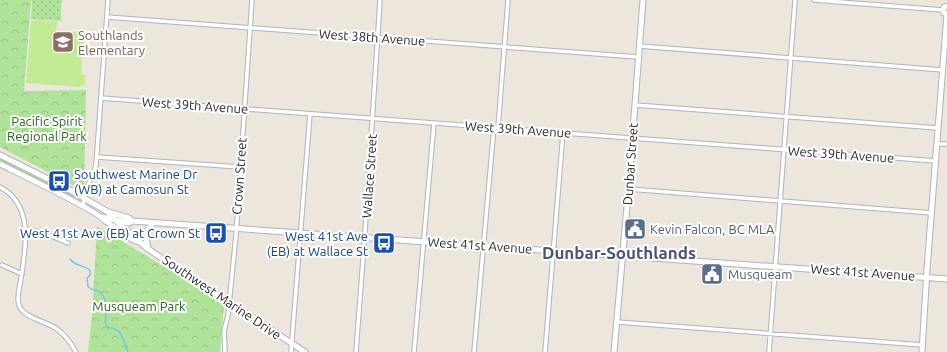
<svg xmlns="http://www.w3.org/2000/svg" width="947" height="352" viewBox="0 0 947 352" font-family="Ubuntu,sans-serif">
<style>
.grass{fill:url(#grass-dots)}
.park{fill:url(#park-crowns)}
.pitch{fill:#c3ea95}
.lines{fill:none;stroke-linecap:round;stroke-linejoin:round}
.stream{stroke:#70c9ee;stroke-width:1.5}
.street-casing{stroke:#b1b3be;stroke-width:5.5}
.secondary-casing{stroke:#b1b3be;stroke-width:7}
.street{stroke:#fff;stroke-width:3.5}
.secondary{stroke:#fff;stroke-width:5}
.labels{text-anchor:middle;stroke-width:4;stroke-linejoin:round;paint-order:stroke}
.education-label{font-size:13px;fill:#785e54;stroke:#fff;text-anchor:start}
.street-label{font-size:13px;fill:#2b2b2b;stroke:#fff}
.park-label{font-size:13px;fill:#28681a;stroke:#fff}
.transit-label{font-size:13px;fill:#164399;stroke:#fff;text-anchor:end}
.service-label{font-size:13px;fill:#4e5e75;stroke:#fff;text-anchor:start}
.district-label{font-size:17px;font-weight:bold;fill:#4b527c;stroke:#fff}
</style>
<defs>
<pattern id="grass-dots" width="8" height="8" patternUnits="userSpaceOnUse"><rect width="8" height="8" fill="#b0e39a"/><path d="M2 2h.1M6 6h.1" fill="none" stroke="#98c385" stroke-width="1.8" stroke-linecap="round"/></pattern>
<pattern id="park-crowns" width="20" height="18" patternUnits="userSpaceOnUse"><rect width="20" height="18" fill="#b0e39a"/><path d="M2 6a3 3 0 1 1 6 0M12 15a3 3 0 1 1 6 0" fill="none" stroke="#98c385"/></pattern>
</defs>
<rect width="100%" height="100%" fill="#ede6dd"/>
<path class="grass" d="M32,0H63L61,5V21L31,19Z
M0,158L9,161L79,198L81,201L80,202L0,161Z"/>
<path class="park" d="M0,0H31L24,91L86,90L84,191L0,147Z
M97,226L173,272L224,306L220,352H88L92,315Z"/>
<path class="pitch" d="M31,20L57,21L56,31L84,33L81,74L85,75V86L81,85L80,87L26,83Z"/>
<g class="lines">
<path class="stream" d="M70,259C75,266 83,265 90,270V275L87,278L88,287C92,290 94,290 98,291C108,296 107,314 105,322L107,327C126,330 121,339 128,352"/>
<g class="street-casing">
<path id="street" d="M814,0L943,10
M107,17L638,57
M639,46L943,70
M101,98L936,161
M635,105L938,128
M498,128L508,0
M937,144H947
M97,157L240,167
M0,187C34,205 26,247 21,278C20,286 16,297 19,305C23,318 46,321 57,329C65,335 71,343 76,352
M629,189L932,213
M84,207C81,194 93,178 96,165L108,0
M26,229L49,235L68,243
M2,265L22,274
M617,322L923,345
M225,352L224,331L228,315L236,235L252,0
M291,352L310,114
M356,352L365,232L380,0
M414,352L434,123
M474,352L494,127
M545,352L563,133
M769,352L795,0"/>
</g>
<g class="secondary-casing">
<path id="secondary" d="M947,6L944,7L943,10L944,13L947,14
M0,155L72,191L108,212L116,221L148,249L305,352
M0,164C16,172 98,211 104,220L133,240L139,242
M109,212L129,218L132,221
M102,217L129,223L132,221L217,227L947,279
M148,248L145,234L153,223
M614,352L628,195L643,0
M922,352L927,269L947,14"/>
</g>
<use href="#street" class="street"/>
<use href="#secondary" class="secondary"/>
</g>
<defs>
<g id="school-square" transform="scale(1.15)"><rect x="-9" y="-9" width="18" height="18" rx="4" fill="#8d6e63" stroke="#fff"/><path d="M0-5L7-2L0 1L-7-2ZM-4 1L0 2.5L4 1V4Q0 6-4 4Z" fill="#fff"/></g>
<g id="bus-square" transform="scale(1.15)"><rect x="-9" y="-9" width="18" height="18" rx="4" fill="#1a4fb4" stroke="#fff"/><path d="M-5-6H5V4H4V6H2V4H-2V6H-4V4H-5ZM-3.5-4V0h7V-4ZM-3.5 1.2v1.5H-2V1.2ZM2 1.2v1.5H3.5V1.2Z" fill="#fff"/></g>
<g id="civic-square" transform="scale(1.15)"><rect x="-9" y="-9" width="18" height="18" rx="4" fill="#5c6f8a" stroke="#fff"/><path d="M-.6-6.5H3V-4.5H.6V-3L4-1V1h2V6H-6V1h2V-1L-.6-3ZM-1.2 2.5V6h2.4V2.5Z" fill="#fff"/></g>
</defs>
<g fill-rule="evenodd">
<use href="#school-square" x="63" y="42"/>
<use href="#bus-square" x="59" y="181"/>
<use href="#civic-square" x="635" y="229"/>
<use href="#bus-square" x="216" y="233"/>
<use href="#bus-square" x="384" y="243"/>
<use href="#civic-square" x="712" y="274"/>
</g>
<g class="labels">
<g class="education-label">
<text x="78" y="40">Southlands<tspan x="78" dy="15">Elementary</tspan></text>
</g>
<g class="street-label">
<text transform="translate(372 37) rotate(4)" y="5">West 38th Avenue</text>
<text transform="translate(195 105) rotate(4)" y="5">West 39th Avenue</text>
<text transform="translate(518 129) rotate(4)" y="5">West 39th Avenue</text>
<text transform="translate(841 154) rotate(4)" y="5">West 39th Avenue</text>
<text transform="translate(630 164) rotate(-86)" y="5">Dunbar Street</text>
<text transform="translate(239 176) rotate(-86)" y="5">Crown Street</text>
<text transform="translate(369 176) rotate(-86)" y="5">Wallace Street</text>
<text transform="translate(480 245) rotate(4)" y="5">West 41st Avenue</text>
<text transform="translate(863 272) rotate(4)" y="5">West 41st Avenue</text>
<text transform="translate(222 297) rotate(34)" y="5">Southwest Marine Drive</text>
</g>
<g class="park-label">
<text x="47" y="126">Pacific Spirit<tspan x="47" dy="15">Regional Park</tspan></text>
<text x="139" y="311">Musqueam Park</text>
</g>
<g class="transit-label">
<text x="74" y="179" text-anchor="start">Southwest Marine Dr<tspan x="74" dy="15">(WB) at Camosun St</tspan></text>
<text x="200" y="238">West 41st Ave (EB) at Crown St</text>
<text x="368" y="241">West 41st Ave<tspan x="368" dy="15">(EB) at Wallace St</tspan></text>
</g>
<g class="service-label">
<text x="650" y="234">Kevin Falcon, BC MLA</text>
<text x="728" y="279">Musqueam</text>
</g>
<g class="district-label">
<text x="619" y="259">Dunbar-Southlands</text>
</g>
</g>
</svg>
